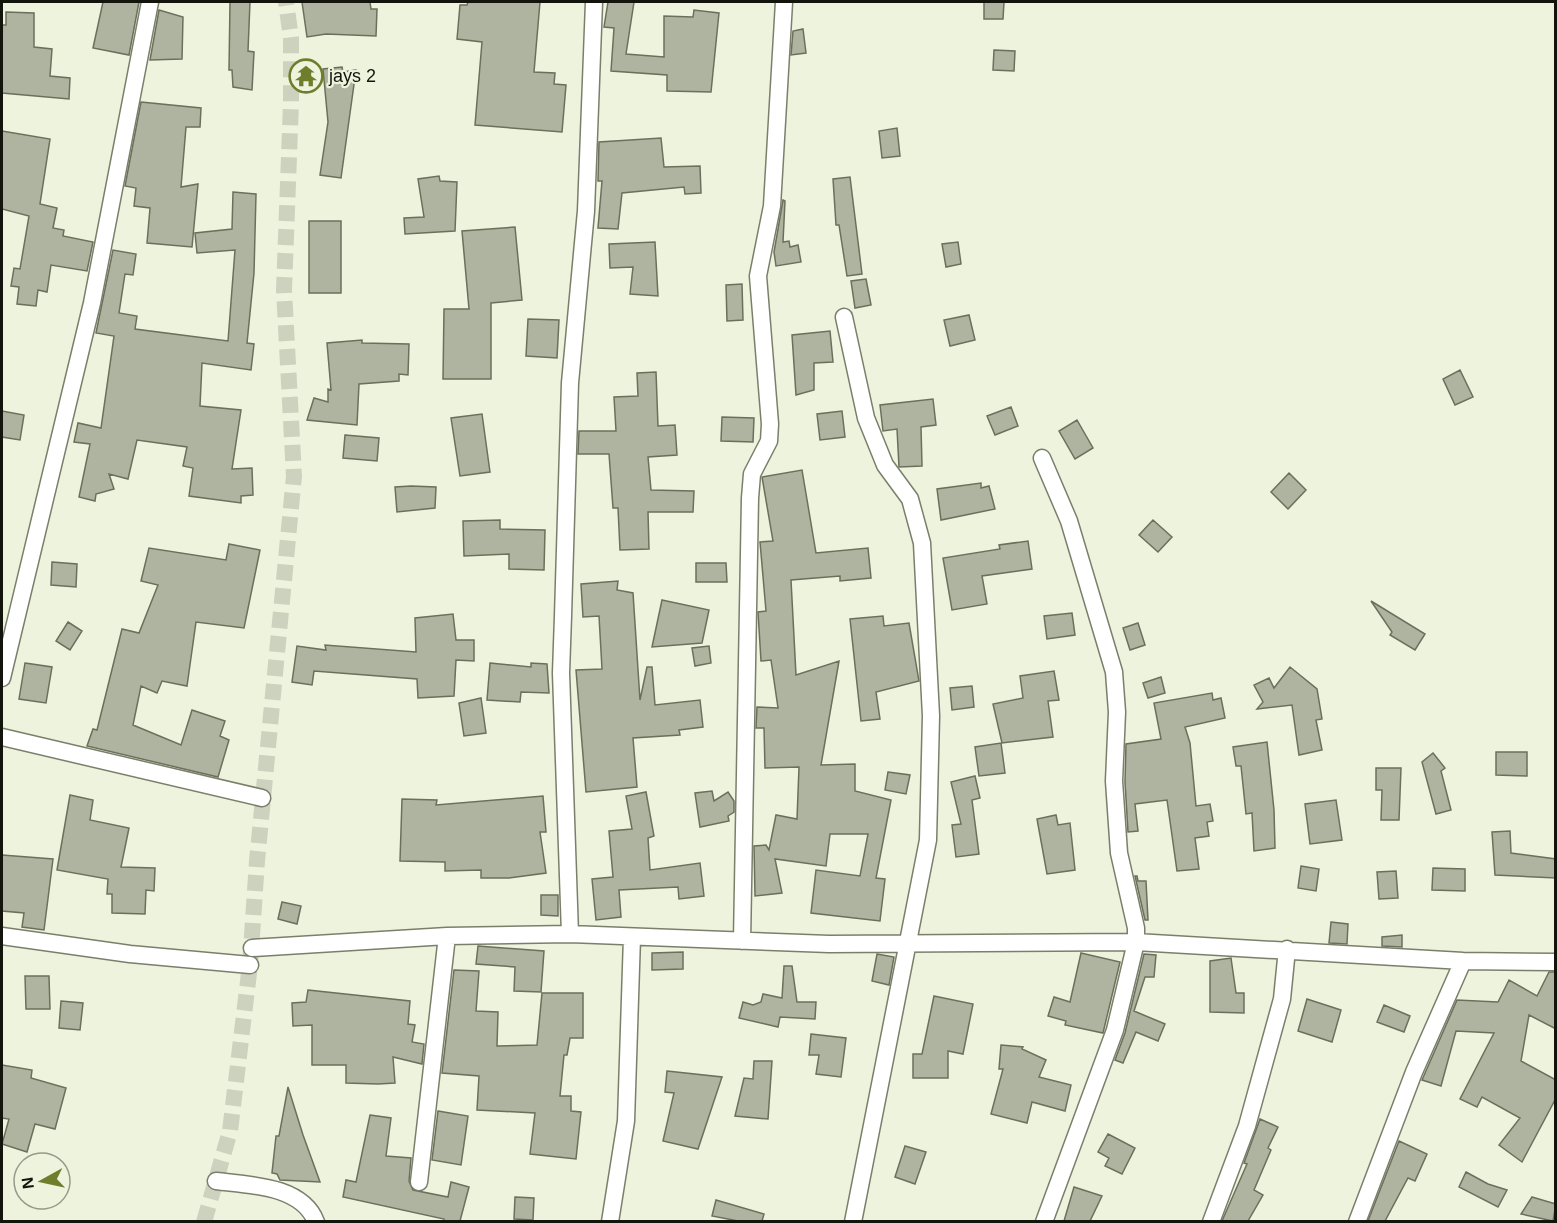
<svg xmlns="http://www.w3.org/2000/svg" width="1557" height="1223" viewBox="0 0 1557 1223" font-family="Helvetica,sans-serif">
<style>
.building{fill:#aeb49f;stroke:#6b705d;stroke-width:1.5}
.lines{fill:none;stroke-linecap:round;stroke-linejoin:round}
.minor-tunnel{stroke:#ccd2be;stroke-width:16;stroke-dasharray:16 8;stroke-linecap:butt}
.minor-casing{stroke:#7a7f6b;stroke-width:19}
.minor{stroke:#fff;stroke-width:16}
.labels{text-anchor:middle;stroke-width:4.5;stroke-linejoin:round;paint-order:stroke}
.poi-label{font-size:18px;fill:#13150d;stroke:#edf3dd;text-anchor:start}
</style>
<rect width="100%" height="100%" fill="#edf3dd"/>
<path class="building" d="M103,2H139L129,55L93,48Z
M230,2H250L248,51L254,52L252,90L233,87L232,70H229Z
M302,2H370L371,9H377L376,36L326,34L307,37Z
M468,2H540L534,72L555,73L554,84L566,85L562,132L475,125L482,42L457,39L460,5H467Z
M608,2H634L626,54L664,57V16L693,17L694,10L719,13L711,92L667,91V75L611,71L614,28L604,27Z
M984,2H1004L1003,19H984Z
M159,10L183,17L182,59L150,60Z
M6,12L34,13V47L52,49L50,76L70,78L69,99L2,93V25H6Z
M803,29L806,53L791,55L793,31Z
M994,50L1015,51L1014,71L993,70Z
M342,67L343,72L356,70L341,178L320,175L328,122L323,69Z
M141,102L201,108L200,127H186L181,187L198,184L192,247L147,243L150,208L134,206L136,188L125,186Z
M897,128L900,156L882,158L879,131Z
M2,131L50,139L40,204L57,208L53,228L64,230L63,236L93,242L87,271L51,265L47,292L38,290L36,306L17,304L19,287L11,286L14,268L20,269L29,216L2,209Z
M661,138L664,167L700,166L701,193L685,194L684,187L622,193L618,229L598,228L602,181H598L599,142Z
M439,176L440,181L457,182L455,231L405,234L404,218L424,217L418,179Z
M850,177L862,274L847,276L839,225H836L833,179Z
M233,192L256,194L254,273L247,343L254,344L251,370L202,363L200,406L241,410L232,469L252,468L253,495L241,496V503L189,496L193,468L183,466L187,447L137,440L128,479L109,474L114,489L96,494L95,501L79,497L90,444L74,442L78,423L101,428L114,336L96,333L113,250L136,254L133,275L125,274L119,313L137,316L135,329L228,341L235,250L197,253L195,233L232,229Z
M783,200L785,201L783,242L789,241L790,247L798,245L801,262L776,266L774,252Z
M309,221H341V293H309Z
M515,227L522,300L491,303V379H443L444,309H469L462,231Z
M655,242L658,296L630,294L633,267L610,268L609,244Z
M958,242L961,264L946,267L942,244Z
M866,279L871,305L855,308L851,281Z
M742,284L743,320L727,321L726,285Z
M969,315L975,340L950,346L944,320Z
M528,319L559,320L557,358L526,356Z
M830,331L833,362L814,363V390L796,395L792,335Z
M362,340V343L409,344L408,375L399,374V381L359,384L357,425L307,420L314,398L328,402V389L331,390L327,343Z
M1460,370L1473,397L1455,405L1443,379Z
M656,372L658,426L675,425L677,455L648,457L651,490L694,491L693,512H648L649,549L620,550L618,508H613L609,454H578L579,431H616L614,397L638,396L637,373Z
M933,399L936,425L921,427L922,466L899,467L897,429L883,431L880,405Z
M1011,407L1018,426L995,435L987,416Z
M2,411L24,415L20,440L2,437Z
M842,411L845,437L820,440L817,414Z
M482,414L490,472L460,476L451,418Z
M722,417L754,418L753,442L721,441Z
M1077,420L1093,448L1075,459L1059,431Z
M345,435L379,438L377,461L343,458Z
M802,470L816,553L868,548L871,578L840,581V576L791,580L796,675L839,661L821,765L855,764V791L891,800L876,878L885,879L880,921L811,913L816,870L860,876L868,834H830L826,866L775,859L782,893L755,896L754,846L766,845L769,850L776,815L797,819L799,767L765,768L764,728H756L757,707L778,708L771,660L761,661L758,612L766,611L760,542L773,541L762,477Z
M1289,473L1306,490L1288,509L1271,492Z
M981,483V488L989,486L995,509L941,520L937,489Z
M411,486L436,487L435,508L397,512L395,487Z
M500,520V529L545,530L544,570L509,569V554L464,556L463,521Z
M1153,520L1172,537L1158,552L1139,535Z
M1028,541L1032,569L982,576L987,604L952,610L943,558L1000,549L999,545Z
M229,544L260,550L244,628L196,622L187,686L162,681L157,693L141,686L133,725L181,745L192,710L225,721L220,736L229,740L218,777L87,746L93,729L97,730L122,629L139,633L158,585L141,581L149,548L226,560Z
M52,562L77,564L76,587L51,585Z
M696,563H726L727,582H696Z
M618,581L617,590L633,593L640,700L647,667H652L655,705L700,700L703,727L679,730L680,735L633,738L637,787L586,792L576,670L602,669L599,616L583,617L581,584Z
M662,600L709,610L702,643L652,647Z
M1371,601L1425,634L1415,650L1390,635L1392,632Z
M1072,613L1075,635L1047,639L1044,616Z
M453,614L456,640H474V661L456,660L454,696L418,698L417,679L314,671L312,685L292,682L297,646L326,650L325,645L416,652L415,618Z
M883,616L884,626L909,623L919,681L876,692L880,719L861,721L850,619Z
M68,622L82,631L70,650L56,641Z
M1138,623L1145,645L1130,650L1123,628Z
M709,646L711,663L695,666L692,648Z
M25,663L52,667L46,703L19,699Z
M490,663L531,667V663L547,664L549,693L521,692L520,702L487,700Z
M1290,667L1317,689L1322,719L1316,720L1322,750L1299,755L1292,705L1257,709L1263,702L1254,685L1269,678L1274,688Z
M1054,671L1059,700L1048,701L1053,737L1002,743L993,704L1023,698L1020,676Z
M1161,677L1165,693L1148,698L1143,683Z
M972,686L974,707L952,710L950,688Z
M1212,693L1213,700L1221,698L1225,718L1185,727L1190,743L1196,806L1210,804L1213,821L1207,822L1209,836L1195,838L1199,869L1177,871L1167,800L1135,804L1138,831L1128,832L1125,782L1126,744L1161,739L1154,703Z
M481,698L486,733L464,736L459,703Z
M1267,742L1274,810L1275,848L1254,851L1252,813L1246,814L1241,766H1236L1233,747Z
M1001,743L1005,773L979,776L975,747Z
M1496,752H1527V776L1496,775Z
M1433,753L1445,768L1441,771L1451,810L1436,814L1422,762Z
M1376,768H1401L1399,820H1381L1382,790H1376Z
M888,772L910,775L906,794L885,790Z
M975,776L980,798L972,800L979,854L956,857L952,825L961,824L951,782Z
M712,791L714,801L728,792L734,801V812L728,816L729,821L700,827L695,793Z
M646,792L654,836L648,838L650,870L700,863L704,896L679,899L678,887L619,890L621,917L596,920L592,879L613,877L609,831L632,829L626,796Z
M70,795L93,800L90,820L129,828L121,867L155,868L154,891L146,890L145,914L112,913V894H107L108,879L57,870Z
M543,796L546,832H540L546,873L509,878H481V870L445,871V862L400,861L402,799L437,800L436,805Z
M1336,800L1342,840L1310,844L1305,804Z
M1056,815L1058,825L1070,823L1075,870L1047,874L1037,819Z
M1510,831L1511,853L1556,859V878L1495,875L1492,832Z
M2,855L53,859L44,930L22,927L24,913L2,911Z
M1301,866L1319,869L1316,891L1298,888Z
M1433,868L1465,869V891L1432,890Z
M1396,871L1398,898L1379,899L1377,872Z
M1135,876H1137L1138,881H1146L1148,920H1145Z
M541,895H558V916L541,915Z
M282,902L301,906L297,924L278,919Z
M1331,922L1348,924L1347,944L1329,943Z
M1402,935V947L1382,946V937Z
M478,946L544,951L541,992L514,991L515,967L476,964Z
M683,952V969L652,970V953Z
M1081,953L1120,962L1103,1033L1065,1025L1066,1021L1048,1016L1054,997L1070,1002Z
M877,954L894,957L889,985L872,981Z
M1144,954L1156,955L1154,977H1145L1134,1011L1165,1024L1158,1041L1136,1032L1123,1063L1115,1060L1125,1033Z
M1231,958L1236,993H1244V1013L1210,1012V961Z
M784,966H792L797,1002H816L815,1019L780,1017L778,1027L739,1018L743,1002L753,1005L761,1002L763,994L782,998Z
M454,970L479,971L476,1011L498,1012L497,1046L537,1045L542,993H583V1038H570L567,1055H564L560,1096H571V1111L581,1112L576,1159L530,1154L535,1113L477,1110L479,1076L442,1073Z
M1549,972H1556V1029L1529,1015L1521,1061L1556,1080V1098L1522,1162L1499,1145L1520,1118L1482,1097L1477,1107L1460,1099L1494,1033L1456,1031L1441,1086L1422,1080L1457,1000L1498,1002L1509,980L1537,996Z
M25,976H49L50,1009H26Z
M308,990L410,1001L408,1024L415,1025L412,1042L424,1044L422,1064L393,1057L395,1083L378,1084L346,1083V1065H312V1025L293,1026L292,1003L306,1002Z
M934,996L973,1004L963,1054L948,1051V1078H913V1054H922Z
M1307,999L1341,1010L1332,1042L1298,1031Z
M61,1001L83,1003L80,1030L59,1028Z
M1384,1005L1410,1016L1404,1032L1377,1022Z
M811,1034L846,1038L841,1077L816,1074L819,1055H809Z
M1001,1045L1023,1047L1022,1049L1046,1060L1039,1077L1071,1085L1065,1111L1032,1102L1027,1123L991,1114L1003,1069H999Z
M754,1061H772L768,1119L735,1116L744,1078L753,1079Z
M2,1065L32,1070L31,1078L66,1088L55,1129L35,1124L27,1152L2,1144L9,1119L2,1118Z
M667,1071L722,1077L698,1149L663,1141L674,1093L665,1092Z
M288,1087L303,1135L320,1182L280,1180L277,1174L272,1173L276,1136H279Z
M438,1111L468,1116L461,1165L432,1160Z
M370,1115L391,1118L386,1156L411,1158L409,1181L413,1190L448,1197L451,1182L469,1187L460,1221H444V1219L343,1197L346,1180L356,1182Z
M1260,1119L1278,1127L1268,1148L1271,1150L1254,1190L1263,1195L1248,1221H1222L1247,1164L1244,1163Z
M1108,1134L1135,1148L1122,1174L1105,1166L1109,1158L1098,1152Z
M1399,1141L1427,1154L1415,1181L1408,1178L1385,1221H1368Z
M905,1146L926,1152L915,1184L895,1177Z
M1466,1172L1488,1184L1507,1190L1498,1207L1459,1187Z
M1074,1187L1102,1196L1090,1221H1064Z
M515,1197L534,1198L533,1220L514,1219Z
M1532,1197L1556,1204L1553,1221L1521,1214Z
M716,1200L764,1214L762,1221H738L712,1216Z"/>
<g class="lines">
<path class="minor-tunnel" d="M204,1222L230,1131L250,965L257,861L294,476L284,290L291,103V38L286,2"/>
<g class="minor-casing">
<path id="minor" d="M844,317L866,418L885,465L910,499L922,543L931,716L928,840L853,1222
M1042,458L1069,521L1114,672L1117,712L1114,781L1119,853L1136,928V942L1115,1030L1044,1222
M2,678L92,303L150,2
M2,737L262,798
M570,934L561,673L563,616L570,383L586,211L594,2
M2,936L130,954L250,965
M742,941L750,498L752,474L769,441L770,424L758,276L772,206L784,2
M252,948L447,936L570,934L829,944L1136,942L1463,961L1556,962
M216,1181C248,1185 302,1185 316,1222
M419,1182L447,936
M610,1222L626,1121L632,937
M1211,1222L1247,1126L1282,999L1287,949
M1357,1222L1414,1072L1463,961"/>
</g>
<use href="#minor" class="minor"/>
</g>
<defs>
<g id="temple-ring" transform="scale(1.725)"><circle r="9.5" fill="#edf3dd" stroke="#6e7e2c" stroke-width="1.5"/><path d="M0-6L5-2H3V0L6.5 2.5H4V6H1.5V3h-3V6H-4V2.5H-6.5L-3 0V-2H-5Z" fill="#6e7e2c"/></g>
</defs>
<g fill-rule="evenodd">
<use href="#temple-ring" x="306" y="76"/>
</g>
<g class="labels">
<g class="poi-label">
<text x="329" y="82">jays 2</text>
</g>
</g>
<rect width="1557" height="1223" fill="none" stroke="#13150d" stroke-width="6"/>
<g transform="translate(42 1181) rotate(262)"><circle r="28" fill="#edf3dd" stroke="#969a8a" stroke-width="1.5"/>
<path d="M0-4.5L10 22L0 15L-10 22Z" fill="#6e7e2c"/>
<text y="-9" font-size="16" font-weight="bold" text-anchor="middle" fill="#13150d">N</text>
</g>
</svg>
